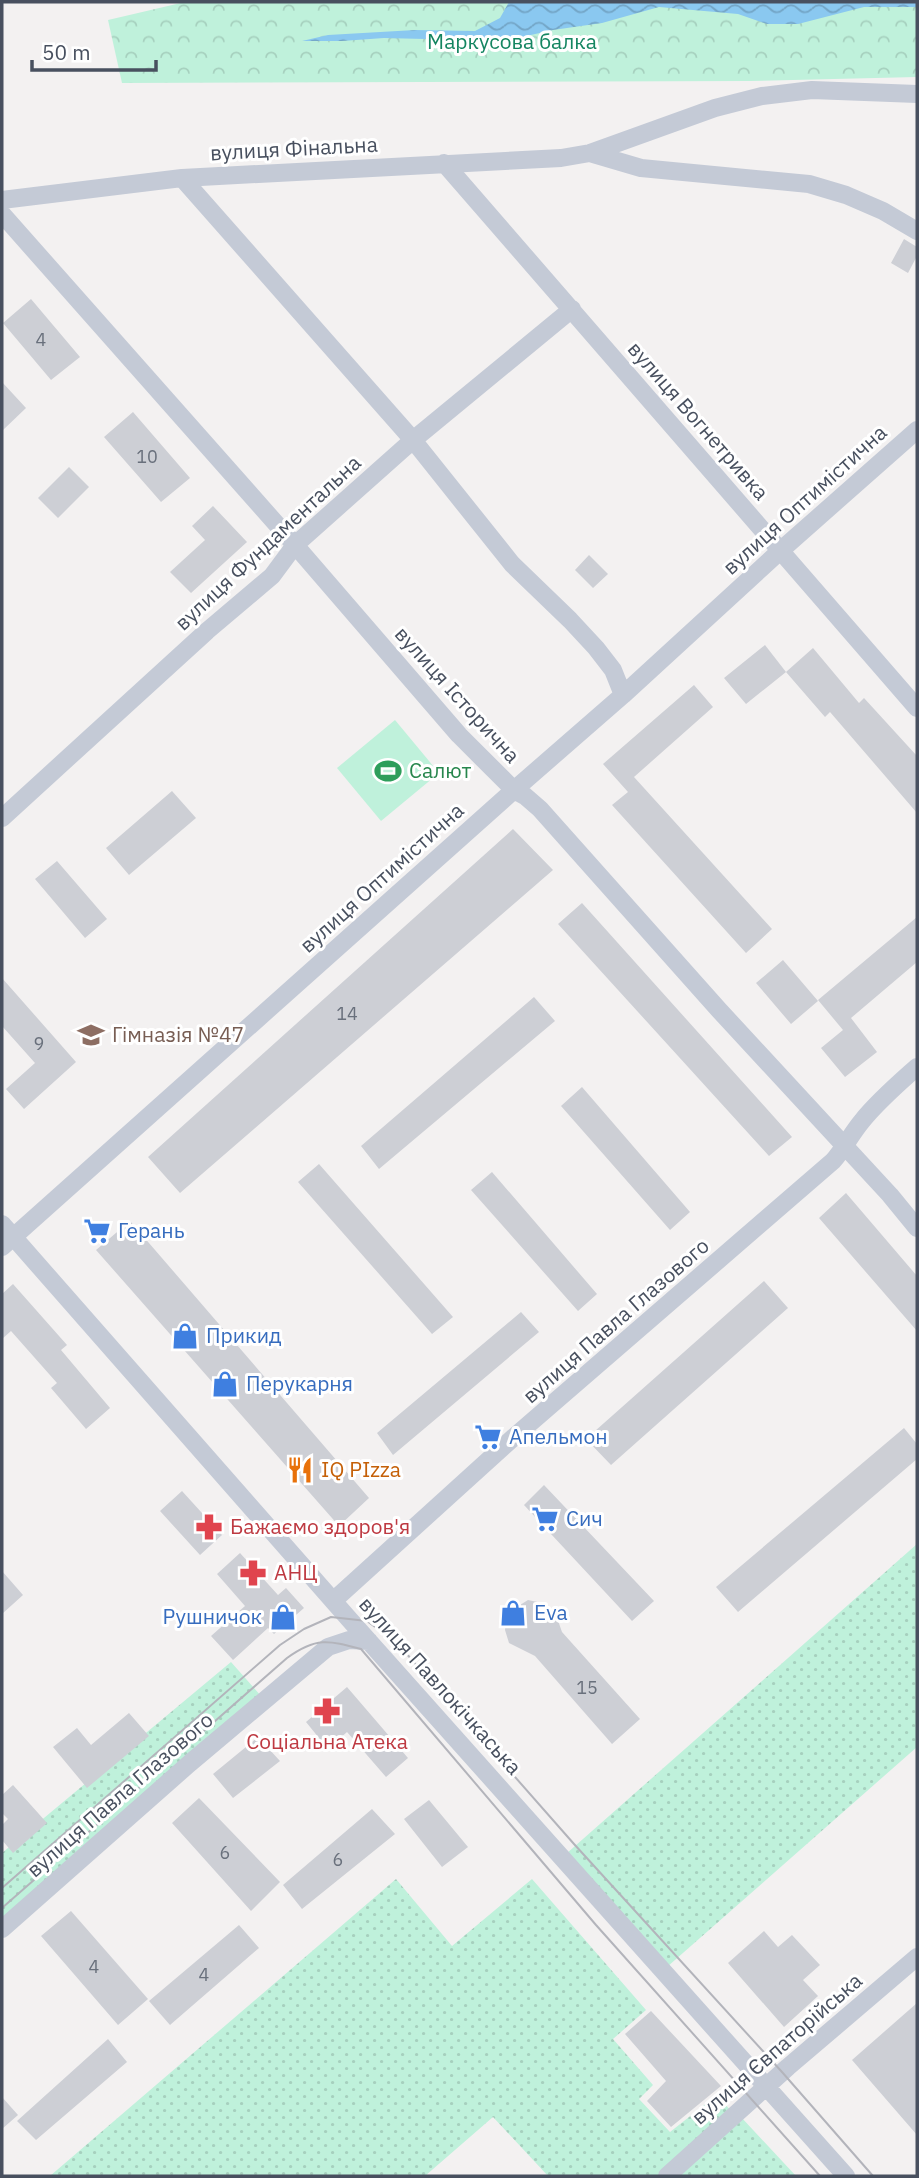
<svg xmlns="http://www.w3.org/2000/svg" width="919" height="2178" viewBox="0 0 919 2178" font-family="'IBM Plex Sans',sans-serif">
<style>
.grass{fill:#bff1db}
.forest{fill:url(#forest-crowns)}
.park{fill:url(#park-dots)}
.water{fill:url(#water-waves)}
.building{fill:#cdcfd5}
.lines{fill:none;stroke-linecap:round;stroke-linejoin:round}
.minor{stroke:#c4cad6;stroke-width:18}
.tram{stroke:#b3b4bb;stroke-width:2}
.labels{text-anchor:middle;stroke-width:6;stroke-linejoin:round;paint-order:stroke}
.number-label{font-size:18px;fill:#69707c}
.park-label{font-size:21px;fill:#148561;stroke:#fff}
.street-label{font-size:21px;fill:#48505f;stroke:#fff}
.leisure-label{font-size:21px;fill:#27864d;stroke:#fff;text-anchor:start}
.education-label{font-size:21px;fill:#785e54;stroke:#fff;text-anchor:start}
.shop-label{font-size:21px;fill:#366cbe;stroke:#fff;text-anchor:start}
.food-label{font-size:21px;fill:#c56008;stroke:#fff;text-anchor:start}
.health-label{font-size:21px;fill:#be3a42;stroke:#fff;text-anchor:start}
</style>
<defs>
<pattern id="forest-crowns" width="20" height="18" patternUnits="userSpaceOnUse" patternTransform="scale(1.75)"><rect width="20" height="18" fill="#bff1db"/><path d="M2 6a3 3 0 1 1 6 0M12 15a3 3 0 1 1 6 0" fill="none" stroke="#a6d0be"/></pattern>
<pattern id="park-dots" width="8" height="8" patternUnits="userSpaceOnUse" patternTransform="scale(1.75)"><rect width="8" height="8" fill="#bff1db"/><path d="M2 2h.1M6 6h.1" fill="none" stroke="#a6d0be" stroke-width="1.8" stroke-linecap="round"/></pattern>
<pattern id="water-waves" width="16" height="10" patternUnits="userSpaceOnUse" patternTransform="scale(1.75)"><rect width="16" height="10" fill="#8ac8f0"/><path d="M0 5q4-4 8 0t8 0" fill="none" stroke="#73a5c6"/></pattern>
</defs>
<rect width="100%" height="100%" fill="#f3f1f1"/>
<path class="grass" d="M395,720L439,773L381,821L337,768Z"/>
<path class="forest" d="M185,2H917V77L750,81L122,83L108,20Z"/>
<path class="park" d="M917,1544V1747L667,1967L566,1854Z
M231,1662L269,1705L2,1937V1853Z
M396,1879L452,1946L532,1879L646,2010L613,2039L653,2085L639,2099L670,2132L717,2095L732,2112L659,2176H548L493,2117L425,2176H50Z
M741,2117L796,2176H676Z"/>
<path class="water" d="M509,2H917V7H864L798,24H767L738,14L659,7L602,23L553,30L522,37L466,40L384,38L342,41H302L328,35L415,30L475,31L500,18Z"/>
<path class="building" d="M904,239L917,247V256L908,273L891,263Z
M31,299L80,357L51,380L3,323Z
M2,382L26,408L2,431Z
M133,412L190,478L161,502L104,437Z
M69,467L89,487L58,518L38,498Z
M213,506L247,542L191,593L170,572L205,540L192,526Z
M589,555L608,574L593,588L575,570Z
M765,645L786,672L746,704L724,678Z
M813,648L859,703L864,698L917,756V813L830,712L825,717L786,672Z
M694,685L713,707L634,777L772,929L746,953L612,805L628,792L603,764Z
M172,791L196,818L129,875L106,848Z
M513,829L553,870L180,1193L148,1157Z
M57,861L107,919L85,938L35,879Z
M582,903L792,1137L769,1156L558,924Z
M917,917V962L851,1018L877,1052L845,1077L821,1048L843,1030L818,1000Z
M783,960L818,1001L791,1024L756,983Z
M2,978L76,1062L24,1109L6,1089L35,1063L2,1026Z
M534,997L555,1021L379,1169L361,1146Z
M582,1087L690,1212L670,1230L561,1106Z
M319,1164L453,1317L432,1334L298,1182Z
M492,1172L597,1294L578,1311L471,1190Z
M846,1193L917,1276V1331L819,1218Z
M130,1221L369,1498L339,1526L96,1250Z
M764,1281L788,1308L611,1465L586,1439Z
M13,1284L67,1345L61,1350L110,1408L86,1429L51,1388L57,1383L11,1331L2,1339V1294Z
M521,1312L539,1332L393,1455L377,1433Z
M904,1428L917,1444V1459L738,1612L716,1587Z
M544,1485L654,1601L632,1621L524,1505Z
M182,1491L222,1535L200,1555L160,1511Z
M240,1553L278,1595L286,1588L304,1608L274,1634L268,1628L233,1660L211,1636L245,1606L217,1574Z
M2,1571L23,1595L2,1614Z
M528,1600L542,1603L555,1612L562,1632L640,1719L612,1744L535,1656L509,1643L505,1630L506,1619L512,1610Z
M347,1687L408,1758L386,1777L347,1732L328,1749L306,1722Z
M129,1713L149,1736L87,1788L53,1747L77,1728L91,1745Z
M258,1737L280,1761L233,1798L213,1774Z
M13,1785L47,1823L13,1853L2,1840V1825L8,1819L2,1813V1795Z
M199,1798L280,1882L251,1911L172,1823Z
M429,1800L468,1847L442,1867L404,1819Z
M372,1809L395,1834L302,1909L283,1885Z
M71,1911L148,1999L118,2025L41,1936Z
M239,1925L259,1948L170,2025L149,2001Z
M764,1931L778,1947L792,1935L820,1965L803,1980L818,1996L784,2027L728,1963Z
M917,2003V2135L852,2060Z
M651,2011L721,2086L671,2127L647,2101L666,2081L625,2034Z
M108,2039L127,2062L36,2140L17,2121Z
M2,2097L18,2115L2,2129Z"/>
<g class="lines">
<path class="minor" d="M590,153L641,168L809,184L846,195L883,211L917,231
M444,163L917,708
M182,178L413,440L512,564L570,620L596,648L613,670L623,695
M2,200L182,178L561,158L590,153L715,108L762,96L812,90L917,94
M2,214L295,545L459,735L514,790L525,796L540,809L719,1010L890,1195L917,1228
M2,818L207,631L272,576L295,545L413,440L572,309
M2,1224L349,1619L846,2176
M2,1247L514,790L623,695L780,551L917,430
M333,1601L514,1437L833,1161C844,1149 851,1134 862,1121C878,1101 898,1084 917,1067
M2,1929L190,1763L328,1647L349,1640L369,1641
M667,2176L788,2067L917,1957"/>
<path class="tram" d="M2,1888L280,1645L304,1629L331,1617L367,1621L398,1644L574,1844L782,2072L873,2176
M2,1908L287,1658C316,1637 328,1640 361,1649L596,1925L820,2176"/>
</g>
<defs>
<g id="stadium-bare" transform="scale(2.1)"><path d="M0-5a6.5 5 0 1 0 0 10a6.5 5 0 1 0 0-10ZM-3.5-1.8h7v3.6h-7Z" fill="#2e9e5b" stroke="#fff" stroke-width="2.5" paint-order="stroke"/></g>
<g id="school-bare" transform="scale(2.1)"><path d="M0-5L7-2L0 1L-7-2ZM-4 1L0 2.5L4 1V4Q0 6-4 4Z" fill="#8d6e63" stroke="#fff" stroke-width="2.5" paint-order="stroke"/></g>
<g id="supermarket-bare" transform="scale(2.1)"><path d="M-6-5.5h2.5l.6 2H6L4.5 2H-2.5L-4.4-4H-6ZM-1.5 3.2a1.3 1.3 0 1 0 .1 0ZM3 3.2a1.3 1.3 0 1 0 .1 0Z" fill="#3f7fe0" stroke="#fff" stroke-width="2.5" paint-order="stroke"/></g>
<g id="shop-bare" transform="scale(2.1)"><path d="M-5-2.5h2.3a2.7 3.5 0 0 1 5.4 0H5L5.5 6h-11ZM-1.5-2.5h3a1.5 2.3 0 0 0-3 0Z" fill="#3f7fe0" stroke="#fff" stroke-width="2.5" paint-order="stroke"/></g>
<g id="restaurant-bare" transform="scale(2.1)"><path d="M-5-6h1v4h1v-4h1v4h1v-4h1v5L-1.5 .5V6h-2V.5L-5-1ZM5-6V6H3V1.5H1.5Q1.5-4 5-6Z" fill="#e8710a" stroke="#fff" stroke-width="2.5" paint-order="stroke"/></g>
<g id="pharmacy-bare" transform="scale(2.1)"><path d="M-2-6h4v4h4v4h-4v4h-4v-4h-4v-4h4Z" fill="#e0444e" stroke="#fff" stroke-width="2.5" paint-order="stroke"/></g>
</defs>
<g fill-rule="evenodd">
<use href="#stadium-bare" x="388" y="771"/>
<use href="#school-bare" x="91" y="1035"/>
<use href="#supermarket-bare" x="97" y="1231"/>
<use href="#shop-bare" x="185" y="1336"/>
<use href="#shop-bare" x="225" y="1384"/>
<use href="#supermarket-bare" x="488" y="1437"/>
<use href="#restaurant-bare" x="300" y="1470"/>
<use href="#supermarket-bare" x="545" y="1519"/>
<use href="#pharmacy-bare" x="209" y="1527"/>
<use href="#pharmacy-bare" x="253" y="1573"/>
<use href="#shop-bare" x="513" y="1613"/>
<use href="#shop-bare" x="283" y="1617"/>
<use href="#pharmacy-bare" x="327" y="1711"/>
</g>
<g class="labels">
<g class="number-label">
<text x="41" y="346">4</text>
<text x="147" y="463">10</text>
<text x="347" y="1020">14</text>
<text x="39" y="1050">9</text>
<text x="587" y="1694">15</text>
<text x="225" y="1859">6</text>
<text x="338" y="1866">6</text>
<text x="94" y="1973">4</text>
<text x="204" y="1981">4</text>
</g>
<g class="park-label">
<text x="512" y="49">Маркусова балка</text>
</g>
<g class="street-label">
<text transform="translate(294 149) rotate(-3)" y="7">вулиця Фінальна</text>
<text transform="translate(698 421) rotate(49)" y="7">вулиця Вогнетривка</text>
<text transform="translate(805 500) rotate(-42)" y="7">вулиця Оптимістична</text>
<text transform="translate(268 543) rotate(-43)" y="7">вулиця Фундаментальна</text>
<text transform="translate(457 695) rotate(48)" y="7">вулиця Історична</text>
<text transform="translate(382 878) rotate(-42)" y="7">вулиця Оптимістична</text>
<text transform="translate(616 1321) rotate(-41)" y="7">вулиця Павла Глазового</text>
<text transform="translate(440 1686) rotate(48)" y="7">вулиця Павлокічкаська</text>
<text transform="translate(120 1795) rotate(-41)" y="7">вулиця Павла Глазового</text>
<text transform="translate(777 2049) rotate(-41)" y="7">вулиця Євпаторійська</text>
</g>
<g class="leisure-label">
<text x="409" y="778">Салют</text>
</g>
<g class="education-label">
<text x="112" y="1042">Гімназія №47</text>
</g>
<g class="shop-label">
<text x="118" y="1238">Герань</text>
<text x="206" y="1343">Прикид</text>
<text x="246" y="1391">Перукарня</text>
<text x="509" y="1444">Апельмон</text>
<text x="566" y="1526">Сич</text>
<text x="534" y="1620">Eva</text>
<text x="262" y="1624" text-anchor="end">Рушничок</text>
</g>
<g class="food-label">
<text x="321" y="1477">IQ PIzza</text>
</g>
<g class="health-label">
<text x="230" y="1534">Бажаємо здоров'я</text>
<text x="274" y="1580">АНЦ</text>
<text x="327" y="1749" text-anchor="middle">Соціальна Атека</text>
</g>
</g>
<rect width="919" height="2178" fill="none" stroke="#48505f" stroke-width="7"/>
<path d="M32 60v10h124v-10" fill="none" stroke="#48505f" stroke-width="3.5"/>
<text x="42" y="60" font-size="21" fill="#48505f" stroke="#ffffff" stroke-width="5" paint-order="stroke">50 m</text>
</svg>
